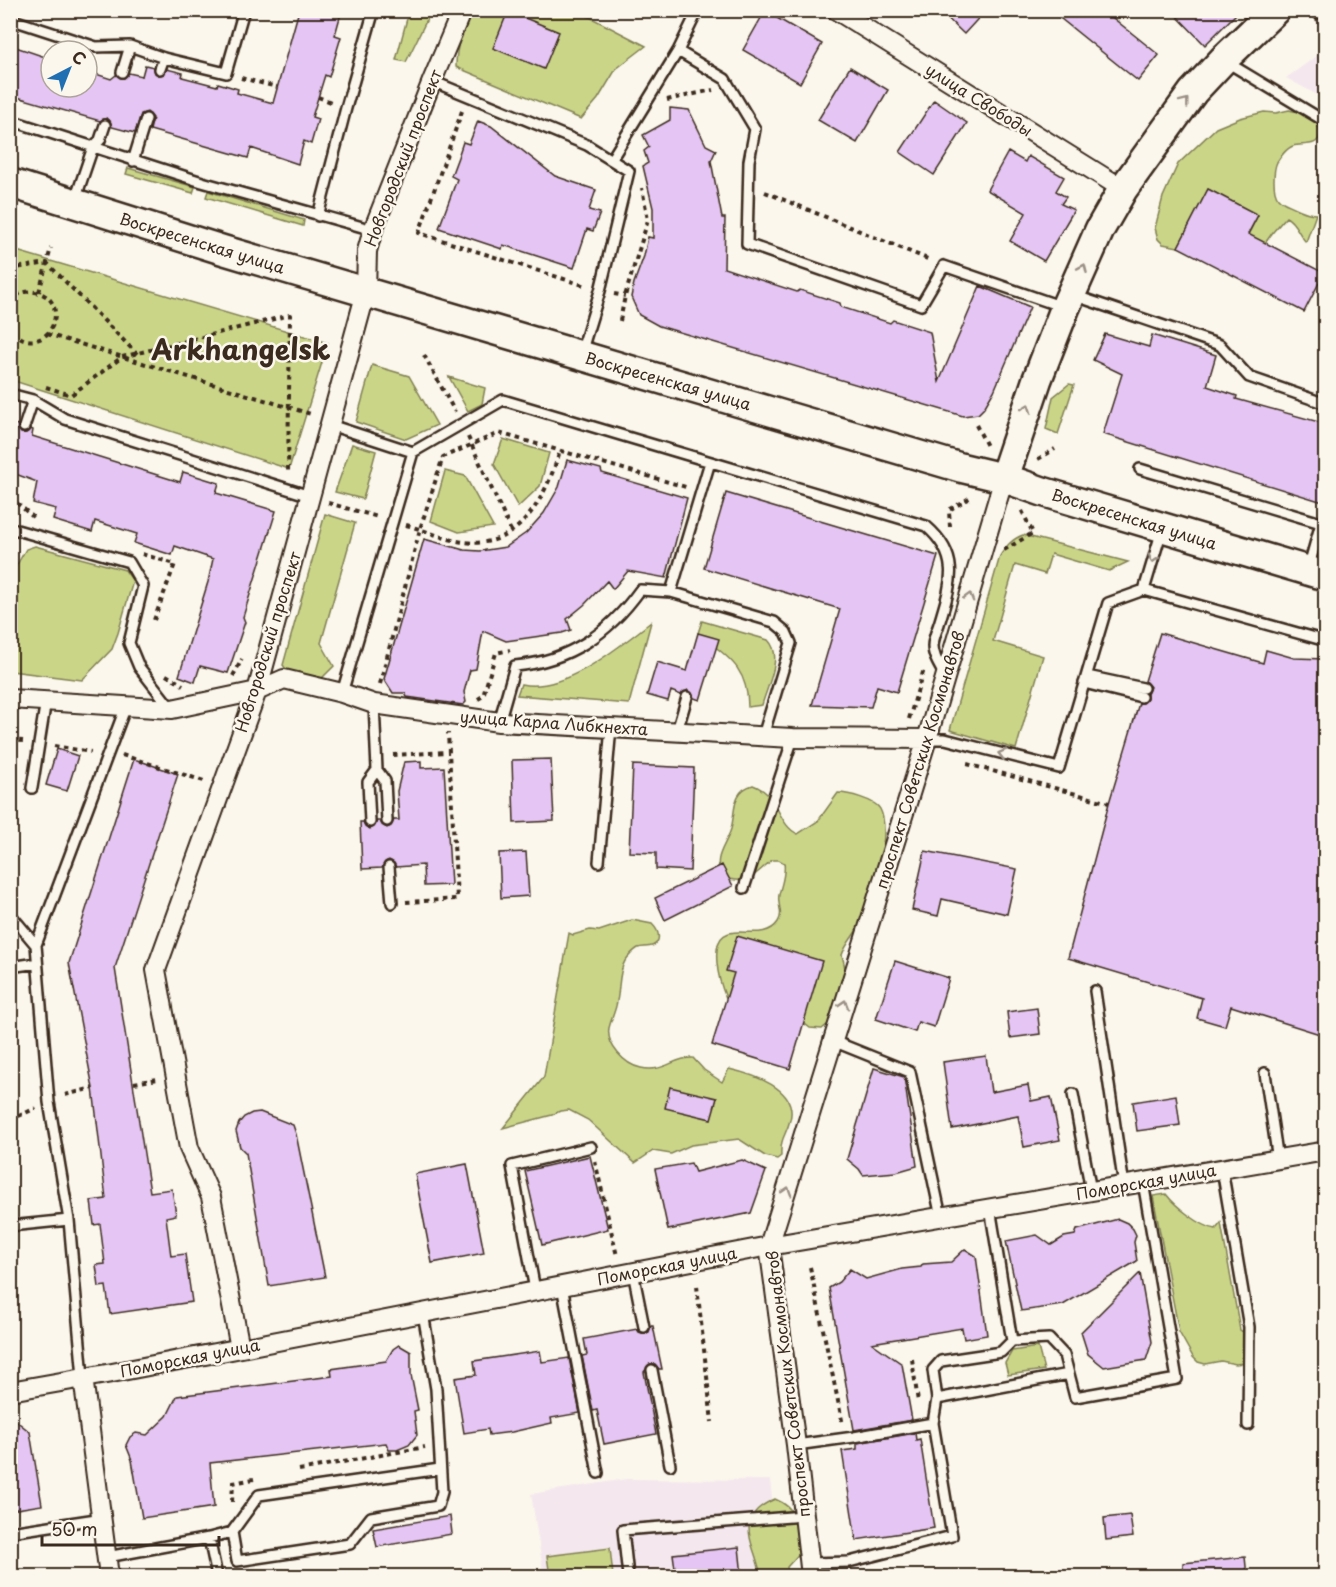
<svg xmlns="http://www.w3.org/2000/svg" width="1336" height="1587" viewBox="0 0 1336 1587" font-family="'Playpen Sans',sans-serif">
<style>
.built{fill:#f4e8ee}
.green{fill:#cad588;stroke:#828053;stroke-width:1.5}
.building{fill:#e4c5f3;stroke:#3b2a1e;stroke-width:1.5}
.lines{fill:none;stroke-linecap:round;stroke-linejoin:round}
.lane-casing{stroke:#3b2a1e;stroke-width:14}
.street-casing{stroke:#3b2a1e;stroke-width:22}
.primary-casing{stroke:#3b2a1e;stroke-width:33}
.path{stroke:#3b2a1e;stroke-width:4;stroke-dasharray:4.5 4.5;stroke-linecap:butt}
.lane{stroke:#fbf7ec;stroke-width:9}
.street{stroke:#fbf7ec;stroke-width:18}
.primary{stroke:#fbf7ec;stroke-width:28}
.oneway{stroke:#9b9085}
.labels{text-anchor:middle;stroke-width:5;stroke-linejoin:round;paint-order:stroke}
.street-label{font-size:16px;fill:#3b2a1e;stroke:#fbf7ec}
.town-label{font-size:28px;font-weight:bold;fill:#3b2a1e;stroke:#fbf7ec}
</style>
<rect width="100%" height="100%" fill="#fbf7ec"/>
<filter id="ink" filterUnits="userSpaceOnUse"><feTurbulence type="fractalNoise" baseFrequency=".0167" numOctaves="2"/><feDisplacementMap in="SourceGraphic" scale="12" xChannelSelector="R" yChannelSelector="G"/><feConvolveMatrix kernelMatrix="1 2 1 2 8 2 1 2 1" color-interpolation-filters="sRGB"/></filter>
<g filter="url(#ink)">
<path class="built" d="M1325,50V99L1286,78Z
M626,1479L770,1480L781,1576H544L531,1494Z"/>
<path class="green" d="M474,10L578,11L646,46L616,69L598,99L581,119L456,67C456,47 462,27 474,10Z
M409,11H431L406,62L396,60Z
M1289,110C1300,112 1321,120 1320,134C1319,148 1302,143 1293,146C1287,148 1280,157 1277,162C1274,168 1274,174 1274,181C1274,202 1282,201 1298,209C1305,212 1309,214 1316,214L1306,242C1298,234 1296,222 1286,217L1273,232L1250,264L1229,273L1258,215L1208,189L1178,247L1163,244L1158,239L1155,228L1163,197L1178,164L1216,128L1240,118L1264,112L1276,113Z
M128,168L195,187L193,193L126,174Z
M208,191L304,220L303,226L206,197Z
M10,249L328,343L289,469L11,380Z
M372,365L409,376L437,425L406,439L356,422Z
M449,377L485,388L482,404L468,411Z
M1069,384L1074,385L1058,434L1046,429L1053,397Z
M503,439L549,453L540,486L518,507L494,464Z
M352,444L376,451L363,499L335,492Z
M445,471L465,476L493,527L459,532L431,521Z
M325,514L355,523L321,643L334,666L322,678L288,672L283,665Z
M1023,535L1128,562L1109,571L1051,554L1045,574L1015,565L993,641L1043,656L1016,749L950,730L1000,556C1006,546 1012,539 1023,535Z
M35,546L125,570L133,581L118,633L112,649L82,680L11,671V575L26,549Z
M702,621L768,640C784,656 767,686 762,705L748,707C748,666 726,656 698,633Z
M651,622L629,704L517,695L521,684C563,694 619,647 651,622Z
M753,785C780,795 777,825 798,834L818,821L838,793C848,793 875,800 880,809C893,834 871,898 861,922C856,934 846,943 842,955C850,984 848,1009 822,1029L810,1028L801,1021L726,998C721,986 718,976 717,963C712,908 760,949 778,922C784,913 777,905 779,895C781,885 786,874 784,863L779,860H772C750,878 752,884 722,878C712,857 725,848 731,829C736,811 731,791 753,785Z
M632,920L652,924C656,928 660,933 658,940C655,949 645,946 638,948C633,951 628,957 625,961C618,973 620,988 617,1001C616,1010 611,1019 609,1028C606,1045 625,1065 641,1068C665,1073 673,1057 693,1058L704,1070L722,1082L729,1069C751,1074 799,1088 790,1120C786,1136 780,1137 781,1156L777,1159L765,1156L739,1139L691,1145L671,1154L653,1151L635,1163L588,1120L569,1110L560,1111L552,1115L503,1128L544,1077L569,933L573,935L590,930L599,931Z
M1166,1194C1175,1206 1201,1227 1216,1229L1221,1223L1240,1330L1249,1336V1358L1243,1363L1236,1364L1221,1361L1205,1364L1198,1362L1193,1357L1179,1332L1153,1196Z
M1038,1347L1044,1370L1008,1375L1005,1363L1012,1351Z
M775,1499C797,1508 801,1525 805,1547L787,1567L788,1576H761C755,1544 731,1517 775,1499Z
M610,1548L613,1576H550L547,1556Z"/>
<path class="building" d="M299,10H342L335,35L341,37L329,77L325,75L312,117L318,119L311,144L304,141L298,164L251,148L248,158L150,130L153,118L147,112L141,114L135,133L112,127L110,121L107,118L100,121L10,95V45L51,59V87H87V71L111,79L116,75L124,78L129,73L142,76L145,65L154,67L155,73L158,75L164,74L167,69L183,73L182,77L217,86L218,83L238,89L237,93L273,103Z
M939,10H986L964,34Z
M1050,10H1103L1159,55L1138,81Z
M1171,10H1240L1205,45Z
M508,11L559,32L544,69L493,48Z
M765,11L822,44L800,83L743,50Z
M850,67L888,90L857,143L818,120Z
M934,100L967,123L934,175L900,152Z
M670,108L689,110L706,145L716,150L711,161L722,218H725L724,268L797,292L800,290L840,303L841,307L890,323L893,320L930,332L939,382L980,286L1030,307L994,391L984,408L978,414L963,416L659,326L639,315L631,297L634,283L644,256L648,237L653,238V208L643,166L648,163L644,151L649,147L643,135L670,120Z
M478,121L491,126L555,176L596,190L589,210L600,213L593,231L587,229L574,268L503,245L502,249L439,228L457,179L451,176L458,157L463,142L469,144Z
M1008,152L1025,162L1028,156L1064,177L1056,191L1066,197L1061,204L1074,210L1044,261L1010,241L1026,213L987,190Z
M1208,189L1258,215L1248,234L1324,273L1304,312L1178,247Z
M1105,334L1149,347L1152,335L1216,355L1207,386L1237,396L1236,399L1326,424V503L1103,434L1122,374L1093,360Z
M10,423L18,425V429L21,433H26L30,429L33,430L32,436L180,482L183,472L219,483L216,493L276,511L243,617L245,622L228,673L200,666L195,682L179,676L208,582L213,559L175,546L172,555L134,543L137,534L95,521L92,532L53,520L56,509L33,503L37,482L10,472Z
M567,460L601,469L602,473L687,498L666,578L628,571L613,589L607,581L584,605L567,619L571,630L562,633L506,641L483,631L476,669L470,670L464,692L466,702L463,705L407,697L405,693H393L384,679L424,539L464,550L480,551L506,547L526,533L544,513L559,487Z
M726,493L938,556L897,692L877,686L871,707L812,705L840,609L704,568Z
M698,633L719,639L700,700L694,698L692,693L688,690L681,695L671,691L668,701L647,695L657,662L687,671Z
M1160,633L1263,663L1266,650L1294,658L1326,659V1036L1231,1006L1225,1026L1197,1018L1202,998L1068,958L1109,803L1139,703H1143L1147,699V694L1150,687L1145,681Z
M57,749L78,756L67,791L46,785Z
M134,759L178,774L115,968L150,1192L172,1189L176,1215L166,1217L171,1256L185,1254L192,1302L110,1314L106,1286L99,1287L96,1265L105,1264L100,1224L94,1225L91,1201L106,1199L93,1088L69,963Z
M551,759L554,821L514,823L512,760Z
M421,761V768L444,767L451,885L424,886L423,865L396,867L394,863L389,860L385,862L382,868L362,869L360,822H363L365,826L370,829L374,827L377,821H380L382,825L387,828L391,826L394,820H399L397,791L404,762Z
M633,765L694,768L690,871L656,869V853L629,852Z
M925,851L1017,869L1007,914L942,899L938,916L912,910Z
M526,852L529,896L501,898L499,853Z
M722,865L733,886L665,920L655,898Z
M737,936L822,961L790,1069L712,1045L734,973L726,971Z
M895,961L949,978L934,1027L918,1022L915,1032L876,1019Z
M1037,1008L1040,1034L1010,1038L1007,1012Z
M986,1056L991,1092L1028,1085L1031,1101L1051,1097L1060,1140L1024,1147L1018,1116L952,1129L943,1062Z
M874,1068L904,1077L917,1166L896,1172L863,1175L859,1169L847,1159Z
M670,1087L717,1098L711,1119L665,1108Z
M1176,1095L1180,1125L1137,1131L1133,1102Z
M260,1112L293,1125L296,1134L325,1277L269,1286L246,1153L240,1147L236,1131L239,1123L244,1117L252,1113Z
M590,1156L608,1229L542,1245L525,1171Z
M742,1160L766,1171L751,1213L668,1230L655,1169L691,1163L695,1172Z
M467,1164L484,1253L432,1263L415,1174Z
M1118,1219L1127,1223L1133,1229L1136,1235L1134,1242L1137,1261L1063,1305L1021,1311L1006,1241L1037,1235L1051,1245L1064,1237L1075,1235L1077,1230Z
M965,1249L976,1256L987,1335L964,1339L962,1328L872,1343L902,1364L912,1420L854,1430L829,1288L839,1282L850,1269L866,1279L902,1269L921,1267L923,1264L951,1262Z
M1140,1273L1152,1342L1146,1360L1104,1367L1088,1354L1081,1332Z
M651,1326H653L662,1369H659L655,1364H650L644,1372L656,1434L604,1444L597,1410L593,1411L582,1356L587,1355L584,1339L637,1329L639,1332L645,1334L649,1332Z
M399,1345L411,1352V1375L418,1410L414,1411L417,1435L409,1445L397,1450H389L386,1443L210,1463L214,1507L142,1518L132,1460L126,1445L130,1437L136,1433L147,1435L167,1416L177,1396L332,1376L331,1369L386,1361L393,1349Z
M540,1351L542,1362L569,1358L580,1413L551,1418L552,1423L512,1432L489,1435L488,1429L464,1433L455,1378L476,1375L474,1361Z
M10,1416L30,1432L42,1505L10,1510Z
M915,1433L916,1440L920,1439L934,1528L856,1540L842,1451L857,1449V1443Z
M1130,1515L1133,1537L1106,1540L1104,1518Z
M450,1516L452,1534L377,1547L373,1529Z
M739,1547L742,1576H676L673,1554Z
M1245,1557L1247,1576H1183V1563Z"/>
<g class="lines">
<g class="lane-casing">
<path id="lane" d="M698,10L678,51L725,79L755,129L749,161L747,244L921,305L944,266L1063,307
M10,19L96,47L130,46L164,58L226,73L244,10
M1225,61L1326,122
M160,69L164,58
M122,72L130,46
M432,81L587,145L629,171L600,291L581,353
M10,120L202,182L373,230
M611,160L678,51
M133,161L146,119
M75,200L93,147L100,140L105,125
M318,216L346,108L374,10
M1073,295L1220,345L1249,377L1326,404
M10,394L33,400L65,419L310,496
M330,425L413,452
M24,427L33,400
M1140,469L1321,523L1308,569
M10,528L129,562L143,586L129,643L139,667L170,707
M1144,590L1162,530
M671,592L710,462
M1087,676L1143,688
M1084,683L1141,697
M342,693L413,452L503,400L926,526C962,557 951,584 939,624C937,630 933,639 933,646C933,657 940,667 945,676
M374,704L377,770L385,781L387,821
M499,722L515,666C570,661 609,633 640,590L671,592L774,622L786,632L791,643L763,736
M677,731L687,697
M927,739H945L1059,768L1108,603L1144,590L1326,641
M32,788L46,700
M370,822L368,782L377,770
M599,862L611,727
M389,867L392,903
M744,888L793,738
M10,914L36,945
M10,967L37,963
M1095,991L1124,1186
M833,1041L910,1072L941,1217
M1265,1073L1278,1160
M1073,1094L1091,1191
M1222,1169L1249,1327L1248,1425
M990,1208L1012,1341
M10,1226L69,1220
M633,1272L644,1327
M562,1286L598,1473
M535,1290L512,1166L591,1147
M652,1370L670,1465
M83,1377L69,1220L49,1102L36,945L126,706
M937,1399L1069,1374
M796,1445L854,1437L933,1423L937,1399L933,1370L941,1361L1001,1352L1012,1341L1049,1339L1064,1355L1075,1397L1177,1379L1143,1182
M10,1532L103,1518
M232,1532L259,1495L440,1469
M209,1538L217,1576
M107,1557L209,1538L232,1532L237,1561L350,1544L371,1517L438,1506L442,1492L436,1389L423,1313
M809,1563L849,1562L952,1536L933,1423
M628,1576L623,1530L804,1516"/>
</g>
<g class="street-casing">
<path id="street" d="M836,10L1123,189
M10,699L172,709L257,691L284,679L342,693L374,704L499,722L793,738L927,739
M240,1348L211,1197L189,1148L156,970L257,691L366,292L367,251L373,230L432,81L462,10
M83,1377L109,1576
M10,1391L112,1373L769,1246L1326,1151
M811,1576L796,1445L769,1246L927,739L1004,478"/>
</g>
<g class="primary-casing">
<path id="primary" d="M10,183L223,250L962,468L1004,478L1044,492L1326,576
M1004,478L1037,380L1065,308L1100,229L1123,189L1193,92L1223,60L1275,10"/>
</g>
<path class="path" d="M1309,10L1322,25
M241,78L277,87
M318,97L331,102
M667,100L713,90
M462,111L419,233L586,286
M765,192L930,260
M10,269L47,263L137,354
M39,292L51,248
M614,294L625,296
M10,302C16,294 25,290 35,292C76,299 47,366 10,330
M620,321L625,296L648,220L642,188
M47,334L314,415
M424,355L455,412
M46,387L71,395L122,357L290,315L288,474
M976,425L987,446
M468,437L511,531
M1038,459L1055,449
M10,484L14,473
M10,497L33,517
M328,503L378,517
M406,525C425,530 445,540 464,542C521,550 546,495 560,451
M950,527L949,510L971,497
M1004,550L1033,533L1022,511
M142,554L175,564L154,620
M166,675L183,685
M233,676L242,659
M380,684L420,529L443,457L499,433L686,487
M478,699L483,696L496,653L510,650
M909,719L924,669
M10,740L23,741
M54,746L91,752
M122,755L204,781
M393,755L449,752
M967,764L1109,803
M406,902L457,899L448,733
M134,1083L158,1079
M65,1095L93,1088
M10,1120L36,1108
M595,1161L617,1256
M810,1267L843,1425
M697,1286L712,1422
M912,1359L918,1402
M299,1470L425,1447
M232,1502L233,1483L254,1479"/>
<use href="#lane" class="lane"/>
<use href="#street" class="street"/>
<use href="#primary" class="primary"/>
</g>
<defs><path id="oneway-chevron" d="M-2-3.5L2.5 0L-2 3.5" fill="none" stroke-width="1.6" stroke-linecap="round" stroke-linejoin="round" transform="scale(1.5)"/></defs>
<g class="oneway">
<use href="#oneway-chevron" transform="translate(1185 102) rotate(-52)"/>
<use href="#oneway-chevron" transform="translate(1083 268) rotate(-66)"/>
<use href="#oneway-chevron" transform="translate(1027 408) rotate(-71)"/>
<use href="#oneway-chevron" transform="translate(1153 559) rotate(107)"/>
<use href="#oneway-chevron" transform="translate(969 597) rotate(-74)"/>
<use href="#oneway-chevron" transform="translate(1002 754) rotate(-166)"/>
<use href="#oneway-chevron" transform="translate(844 1004) rotate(-73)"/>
<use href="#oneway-chevron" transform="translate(787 1191) rotate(-73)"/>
</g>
</g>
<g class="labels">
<g class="street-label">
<text transform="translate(979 100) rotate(32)" y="6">улица Свободы</text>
<text transform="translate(403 158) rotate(-69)" y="6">Новгородский проспект</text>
<text transform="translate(202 243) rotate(17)" y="6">Воскресенская улица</text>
<text transform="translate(668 381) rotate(16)" y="6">Воскресенская улица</text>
<text transform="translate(1134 519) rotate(17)" y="6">Воскресенская улица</text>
<text transform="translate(268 642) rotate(-73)" y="6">Новгородский проспект</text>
<text transform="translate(554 723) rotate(4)" y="6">улица Карла Либкнехта</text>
<text transform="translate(920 760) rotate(-73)" y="6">проспект Советских Космонавтов</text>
<text transform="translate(1146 1182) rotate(-10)" y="6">Поморская улица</text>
<text transform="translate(667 1266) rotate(-11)" y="6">Поморская улица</text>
<text transform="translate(190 1358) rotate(-11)" y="6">Поморская улица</text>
<text transform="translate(788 1384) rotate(-97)" y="6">проспект Советских Космонавтов</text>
</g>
<g class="town-label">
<text x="241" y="360">Arkhangelsk</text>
</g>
</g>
<rect width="1336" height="1587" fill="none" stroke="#fbf7ec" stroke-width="36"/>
<rect x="18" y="18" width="1300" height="1551" fill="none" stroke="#3b2a1e" stroke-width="2" filter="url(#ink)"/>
<g transform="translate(69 69) rotate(42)"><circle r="28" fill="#fbf7ec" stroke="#aea59a" stroke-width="1.5"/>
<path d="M0-4.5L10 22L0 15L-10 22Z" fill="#1f6fb2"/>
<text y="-9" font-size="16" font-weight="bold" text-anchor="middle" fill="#3b2a1e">С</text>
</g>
<path d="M42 1536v9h177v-9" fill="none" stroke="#3b2a1e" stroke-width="3"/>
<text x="51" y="1536" font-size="18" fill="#3b2a1e" stroke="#fbf7ec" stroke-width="4.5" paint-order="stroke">50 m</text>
</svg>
